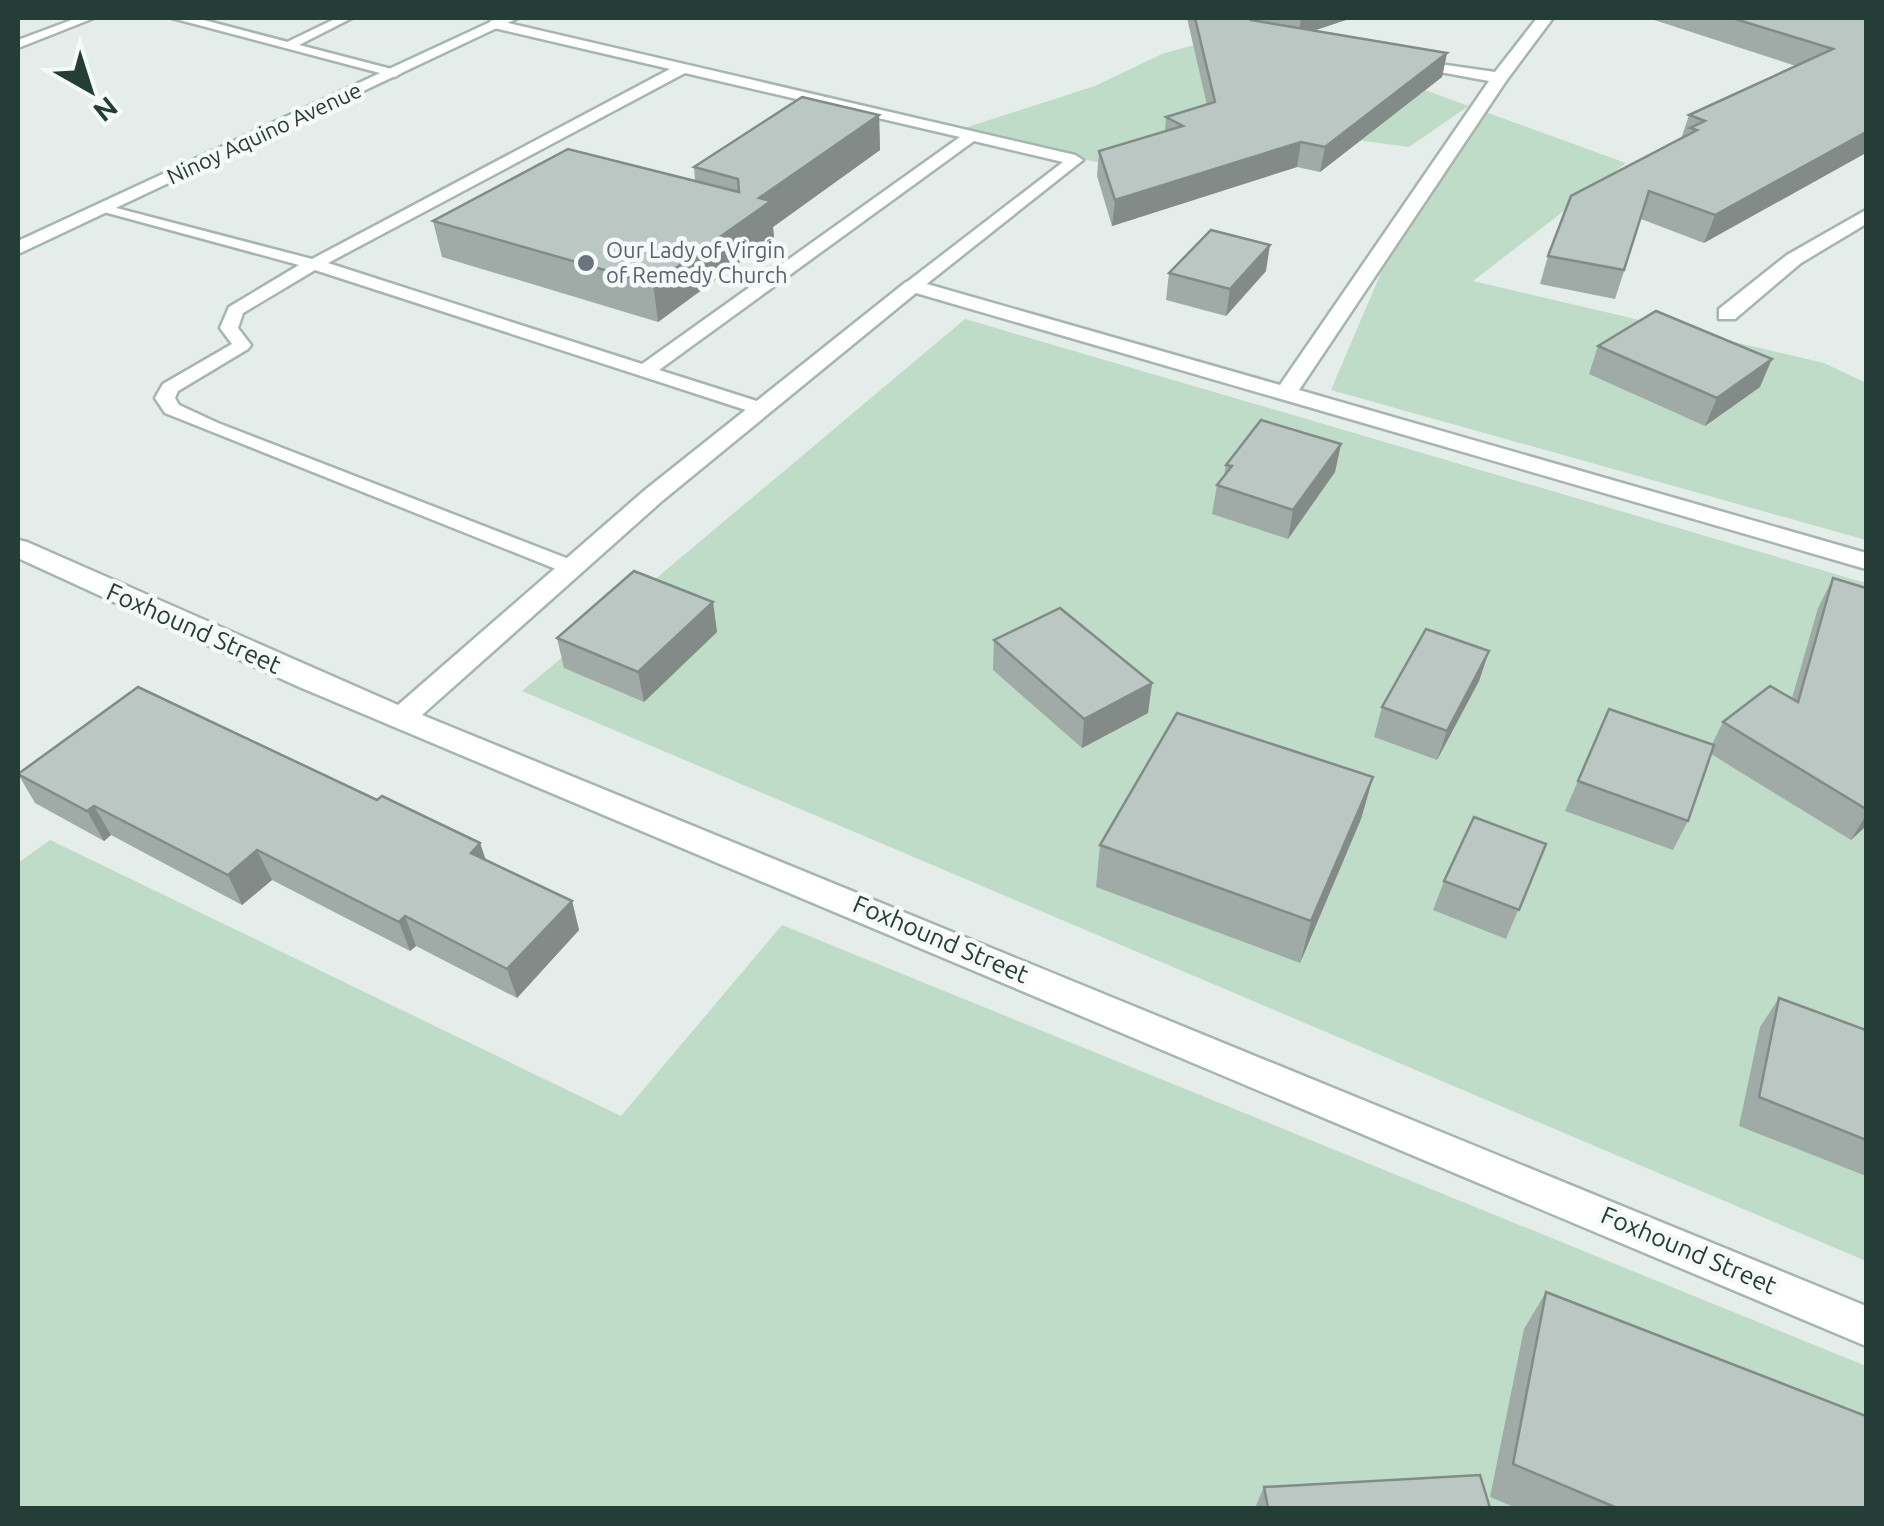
<svg xmlns="http://www.w3.org/2000/svg" width="1884" height="1526" viewBox="0 0 1884 1526" font-family="Ubuntu,sans-serif">
<style>
.green{fill:#bfdcc8}
.lines{fill:none;stroke-linecap:round;stroke-linejoin:round}
.lane-casing{stroke:#a7b5b0;stroke-width:5}
.street-casing{stroke:#a7b5b0;stroke-width:5}
.secondary-casing{stroke:#a3b7b1;stroke-width:5}
.lane{fill:#fff;fill-rule:evenodd}
.street{fill:#fff;fill-rule:evenodd}
.secondary{fill:#fff;fill-rule:evenodd}
.wall{fill:#a0aba7}
.shaded-wall{fill:#828b88}
.building{fill:#bac7c2;stroke:#828b88;stroke-width:2.5}
.worship-dot{fill:#6b7280;stroke:#f5f9f7;stroke-width:4}
.labels{text-anchor:middle;stroke-width:9;stroke-linejoin:round;paint-order:stroke}
.far-street-label{font-size:22px;fill:#253d37;stroke:#f5f9f7}
.far-worship-label{font-size:22px;fill:#5b616d;stroke:#f5f9f7;text-anchor:start}
.street-label{font-size:25px;fill:#253d37;stroke:#f5f9f7}
</style>
<rect width="100%" height="100%" fill="#e4ede9"/>
<path class="green" d="M1254,28L1626,163L1473,281L1824,363L1866,383V540L1331,390L1389,254L1470,105L1409,147L1327,136L1105,164L955,131L1095,86L1162,54Z
M965,319L1866,583V1261L522,691Z
M50,840L621,1116L782,925L1866,1366V1508H18V863Z"/>
<g class="lines">
<g class="lane-casing">
<path id="lane" d="M77,18H94L18,48V40Z
M337,18H352L295,47L283,44Z
M495,20L1075,155L1083,160L919,290H907V282L1063,162L974,141L659,370L763,403V411H749L315,270L243,313L238,328L251,345L248,349L178,391L175,398L179,405L218,423L574,561L577,566L574,571L566,573L165,413L155,398L163,384L232,344L220,328L229,307L299,265L93,209L101,204L312,259L670,69L490,27V21ZM685,73L960,137L642,364L328,263Z"/>
</g>
<g class="street-casing">
<path id="street" d="M172,18H196L403,72L395,77Z
M1537,18H1553L1506,81L1299,390L1866,553V569L916,293L662,501L422,715L1866,1306V1346L297,686L18,558V540L27,542L398,705L645,490L906,282H920L1280,385L1489,81L1397,64V58L1495,72Z
M1866,210V224L1801,263L1735,319H1719V309L1787,255Z"/>
</g>
<g class="secondary-casing">
<path id="secondary" d="M499,18H518L18,254V241Z"/>
</g>
<use href="#lane" class="lane"/>
<use href="#street" class="street"/>
<use href="#secondary" class="secondary"/>
</g>
<path class="wall" d="M1187,18H1352L1315,30L1447,53L1442,77L1320,172L1297,167L1112,226L1097,176L1099,151L1165,131L1166,117L1207,105Z
M1648,18H1866L1704,243L1641,219L1615,299L1540,284L1548,256L1681,139L1689,115L1796,66Z
M879,115L880,150L773,227L774,237L658,322L442,257L433,221L695,181L694,167Z
M1266,271L1226,316L1166,300L1169,273Z
M1598,346L1760,387L1705,426L1589,374Z
M1341,444L1335,472L1288,539L1212,514L1217,485L1224,476L1226,465Z
M1833,578L1866,588V826L1851,840L1711,754L1688,821L1673,850L1565,811L1609,709L1712,744L1723,722L1792,698L1818,608Z
M713,602L717,632L644,702L564,668L557,638Z
M994,640L1152,683L1148,713L1082,748L993,670Z
M1489,651L1479,681L1437,760L1374,737L1382,707Z
M18,774L377,800L480,843L486,860L572,901L579,930L517,998L416,946L410,951L272,880L242,905L111,835L104,841L35,803Z
M1373,777L1361,819L1300,963L1096,887L1100,845Z
M1546,844L1506,939L1433,910L1444,881Z
M1779,998L1866,1030V1176L1739,1126L1760,1027Z
M1546,1292L1866,1508H1516L1490,1497L1524,1329Z
M1264,1487L1490,1508H1255Z"/>
<path class="shaded-wall" d="M1301,18H1352L1298,36Z
M1447,53L1442,77L1320,172L1325,147Z
M879,115L880,150L773,227L774,237L658,322L653,284L759,198Z
M1866,132V153L1704,243L1715,215Z
M1301,142L1297,167L1112,226L1115,200Z
M1270,245L1266,271L1226,316L1230,289Z
M1772,359L1760,387L1705,426L1717,398Z
M1341,444L1335,472L1288,539L1293,510Z
M713,602L717,632L644,702L638,672Z
M1489,651L1479,681L1437,760L1447,731Z
M1152,683L1148,713L1082,748L1084,719Z
M1373,777L1361,819L1300,963L1311,921Z
M94,806L111,835L104,841L87,811Z
M1866,815V826L1851,840Z
M480,843L490,873L471,853Z
M257,850L272,880L242,905L228,875Z
M572,901L579,930L517,998L507,969Z
M405,916L416,946L410,951L399,922Z"/>
<path class="building" d="M1195,18H1248L1251,20L1447,53L1325,147L1301,142L1115,200L1099,151L1183,126L1166,117L1215,102Z
M1732,18H1866V132L1715,215L1649,191L1624,270L1548,256L1571,196L1697,130L1690,128L1705,121L1689,115L1833,49Z
M802,97L879,115L759,198L771,201L653,284L433,221L568,149L739,192L738,179L694,167Z
M1211,230L1270,245L1230,289L1169,273Z
M1656,311L1772,359L1717,398L1598,346Z
M1261,420L1341,444L1293,510L1217,485L1232,466L1226,465Z
M634,571L713,602L638,672L557,638Z
M1833,578L1866,588V809L1723,722L1770,686L1798,702Z
M1060,608L1152,683L1084,719L994,640Z
M1426,629L1489,651L1447,731L1382,707Z
M138,687L377,800L382,796L480,843L471,853L572,901L507,969L405,916L399,922L257,850L228,875L94,806L87,811L18,774Z
M1609,709L1714,745L1688,821L1578,781Z
M1177,713L1373,777L1311,921L1100,845Z
M1474,817L1546,844L1519,910L1444,881Z
M1779,998L1866,1030V1140L1759,1097Z
M1546,1292L1866,1416V1508H1617L1513,1464Z
M1480,1475L1490,1508H1268L1264,1487Z"/>
<circle class="worship-dot" cx="586" cy="263" r="10"/>
<g class="labels">
<g class="far-street-label">
<text transform="translate(264 133) rotate(-25)" y="8">Ninoy Aquino Avenue</text>
</g>
<g class="far-worship-label">
<text x="606" y="258">Our Lady of Virgin<tspan x="606" dy="25">of Remedy Church</tspan></text>
</g>
<g class="street-label">
<text transform="translate(194 628) rotate(24)" y="9">Foxhound Street</text>
<text transform="translate(941 939) rotate(23)" y="9">Foxhound Street</text>
<text transform="translate(1689 1250) rotate(23)" y="9">Foxhound Street</text>
</g>
</g>
<rect width="1884" height="1526" fill="none" stroke="#253d37" stroke-width="40"/>
<g transform="translate(90 90) rotate(141)" stroke="#f5f9f7" stroke-width="8" paint-order="stroke">
<path d="M0-8L18 38L0 25L-18 38Z" fill="#253d37"/>
<text y="-15" font-size="28" font-weight="bold" text-anchor="middle" fill="#253d37">N</text>
</g>
</svg>
